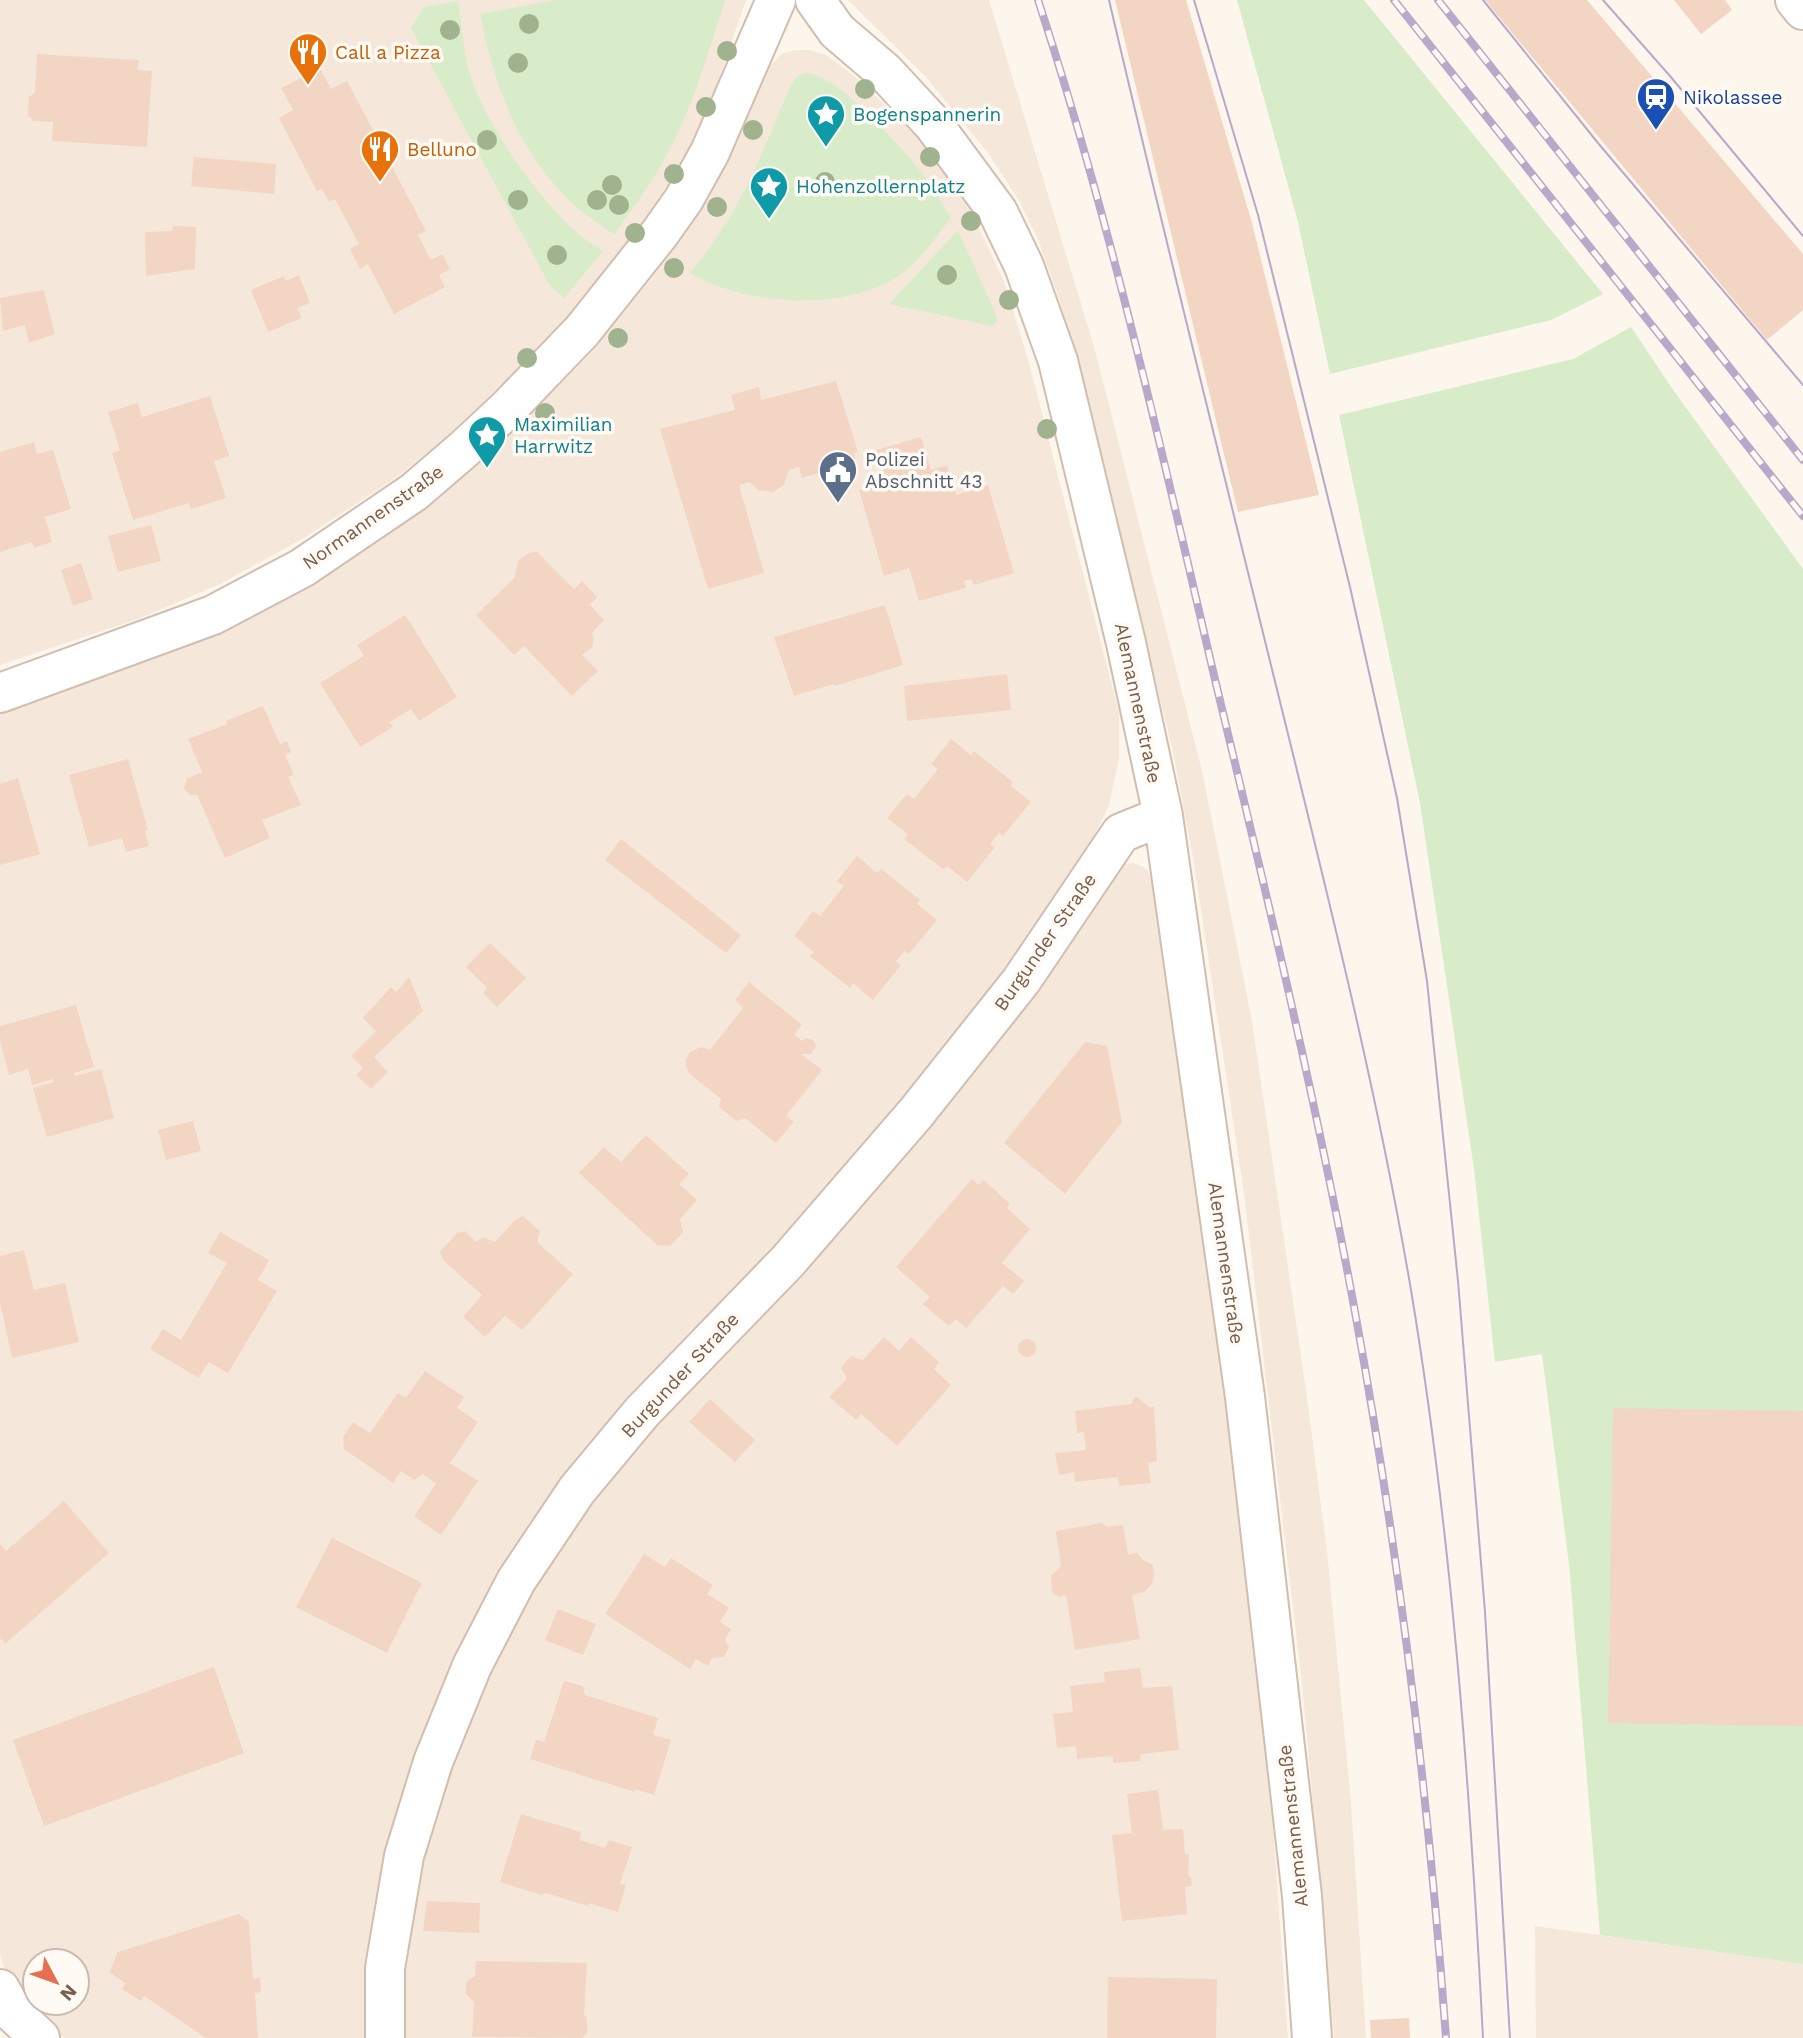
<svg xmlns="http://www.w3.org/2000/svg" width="1803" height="2038" font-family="'Work Sans',sans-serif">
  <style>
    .residential { fill: #f5e8da; fill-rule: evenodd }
    .green { fill: #d8ecc9 }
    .building { fill: #f3d5c3 }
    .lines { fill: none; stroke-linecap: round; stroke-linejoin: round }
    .minor-casing { stroke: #d1beb0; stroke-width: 42 }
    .minor { stroke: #fff; stroke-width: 38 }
    .tram { stroke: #b9a8c9; stroke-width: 2 }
    .rail-casing { stroke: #b9a8c9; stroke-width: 8 }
    .rail { stroke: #fffaf3; stroke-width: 5; stroke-dasharray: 16; stroke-linecap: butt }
    .tree { fill: #a0b28e }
    .labels { text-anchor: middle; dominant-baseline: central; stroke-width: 7; stroke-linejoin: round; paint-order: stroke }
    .food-label { font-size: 19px; fill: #c56008; stroke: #fffaf3; text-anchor: start }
    .transit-label { font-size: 19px; fill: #164399; stroke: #fffaf3; text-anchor: start }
    .culture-label { font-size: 19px; fill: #0d838f; stroke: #fffaf3; text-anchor: start }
    .service-label { font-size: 19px; fill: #4e5e75; stroke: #fffaf3; text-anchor: start }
    .street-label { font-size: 19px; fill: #7a5c4d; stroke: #fffaf3 }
  </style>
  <rect width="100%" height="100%" fill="#fdf6ec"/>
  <path class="residential" d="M0,0H746L715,90L688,152L655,206L620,255L559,330L500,389L444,439L397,477L304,538L220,584L138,619L0,665Z
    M848,0H989L1095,350L1202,771L1252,1021L1306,1390L1327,1551L1351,1802L1366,2038H1334L1302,1684L1244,1193L1193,857L1172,747L1100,456L1062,308L1038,239L1018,199L988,153L925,76Z
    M794,50H810L826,55L858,79L927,146L967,203L1004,281L1029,363L1119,713V759L1109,805L1087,851L1048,912L957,1037L806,1218L606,1430L386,1854L369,1949L367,2038H65L43,2021L8,1981L0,1954V710L310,586L381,540L443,494L506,438L589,355L652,278L693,221L725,168L770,66L781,54ZM35,1961H77V2003H35Z
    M1133,863L1142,866L1148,871L1151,879L1201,1210L1255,1640L1271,1798L1288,2038H402L403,1965L419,1862L462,1724L543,1568L574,1523L1114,870L1124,864Z
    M1535,1926L1803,1964V2038H1536Z"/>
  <path class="green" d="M556,0H725C707,58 689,120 657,172C644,194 628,214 614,235C597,222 577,209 563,194C514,142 494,83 480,14Z
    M1237,0H1364L1603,294L1551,320L1330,374L1298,222Z
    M458,1C462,24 463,49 469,71C484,122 536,196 576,232C584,239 594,245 603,251L564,298L550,286L411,28L424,7Z
    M806,73C838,73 912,158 931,185C938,195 944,207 951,218C936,236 923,257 905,271C852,313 747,307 690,273C740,214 762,154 791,84L798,76Z
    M958,230L997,317L996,323L992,326L889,304Z
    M1631,327L1676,394L1803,569V1964L1600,1935L1569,1564L1542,1354L1495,1362L1474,1169L1420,803L1339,415L1573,359Z"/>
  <path class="building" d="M1115,0H1186L1252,223L1319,495L1238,512Z
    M1485,0H1587L1803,254V310L1767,340Z
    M1674,0H1725L1732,10L1701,34Z
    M37,54L139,60L137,70L152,71L147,147L52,141L53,122L33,121L28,115L29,97L35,92Z
    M320,68L331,89L347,81L426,231L418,235L431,260L442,254L450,269L439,275L445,287L394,314L368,264L360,269L350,249L359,244L335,199L329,202L322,189L317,191L279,118L293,110L281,88Z
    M194,157L276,164L274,194L191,186Z
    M173,226L196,227L195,269L146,276L145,232L172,231Z
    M299,275L310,303L297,308L302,318L268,332L251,290L284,276L286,281Z
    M44,290L55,334L29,343L25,325L3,331L0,298Z
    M836,381L858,452L854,453L856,462L802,478L799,467L789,470L784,485L773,492L758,490L750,482L739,485L764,573L708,589L660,429L735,410L731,395L759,387L761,400Z
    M210,396L229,456L214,461L226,498L191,509L189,503L133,520L112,453L120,450L108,412L138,403L142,417Z
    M921,437L931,470L947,465L956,495L988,485L1014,573L974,585L972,579L964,581L966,588L919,601L909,568L884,576L859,490L886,483L876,450Z
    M34,442L37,454L53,450L71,509L45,517L52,542L34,548L32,542L0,552V452Z
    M151,525L161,561L118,572L108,536Z
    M537,552L574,589L582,581L597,597L590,605L604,620L592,633L594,639L592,648L582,655L598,671L572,696L524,646L514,655L476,615L514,578L518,561L529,553Z
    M81,563L93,599L73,606L61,570Z
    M885,605L903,665L835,686L834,684L794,696L774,637Z
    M405,615L457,697L419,721L411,709L390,722L393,727L360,747L320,683L364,656L357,645Z
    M1007,674L1011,710L907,721L904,686Z
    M263,706L280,744L287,741L291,752L285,755L294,775L288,777L301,805L262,820L270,838L225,858L197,795H190L184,788L187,779L202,772L188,739L227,724L226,721Z
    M951,739L971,755L974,751L1013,782L1011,786L1031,802L1003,836L999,833L990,844L995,847L967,882L947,866L944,870L904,839L908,834L887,818L907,794L914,799L938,769L931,764Z
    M128,759L148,830L145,831L149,846L126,852L122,838L89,847L69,775Z
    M18,778L40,854L0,865V784Z
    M621,839L741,935L726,953L605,860Z
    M857,856L877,873L881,869L920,900L917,904L937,920L909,954L905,951L896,961L901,965L873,1000L853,983L850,988L810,956L814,952L794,936L813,911L820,916L844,886L837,881Z
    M490,943L526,978L497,1007L483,993L487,988L466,967Z
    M409,977L423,1011L374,1057L388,1072L371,1089L356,1075L363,1068L351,1056L376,1031L363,1018L391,987L396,992Z
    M749,982L802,1025L794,1034L802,1041L806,1038L813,1040L816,1046L811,1054H801L822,1070L786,1116L794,1122L776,1143L745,1118L736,1121L719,1107L721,1099L690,1074L686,1066V1060L690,1052L701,1047L710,1050L743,1008L735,1000Z
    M76,1005L94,1067L74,1073L75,1076L101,1069L114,1118L47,1137L33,1088L54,1082L53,1079L32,1085L28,1069L9,1075L0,1041V1026Z
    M1085,1042L1107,1046L1122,1122L1065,1194L1004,1143Z
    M193,1121L201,1151L166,1160L158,1130Z
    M646,1135L689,1174L679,1184L697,1200L680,1219L683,1232L670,1246L657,1245L579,1173L604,1147L621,1162Z
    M972,1179L979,1185L984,1180L1010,1204L1007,1208L1030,1229L1002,1263L1024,1281L1013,1294L1003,1286L966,1328L956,1319L949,1326L923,1304L930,1297L896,1267Z
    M523,1216L540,1231L537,1242L573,1274L522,1330L505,1316L485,1337L463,1317L482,1295L443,1260L440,1252L457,1233L465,1231L476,1242L483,1237L495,1242L515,1220Z
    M220,1232L269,1260L258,1280L277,1291L228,1373L209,1362L199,1378L150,1349L163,1329L181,1340L227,1263L208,1253Z
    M24,1250L34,1290L65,1283L79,1342L12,1358L0,1302V1256Z
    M884,1337L899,1351L911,1337L939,1362L934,1369L951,1385L897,1446L861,1414L856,1420L829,1397L847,1379L841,1368L851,1356L863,1360Z
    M1018 1348a9 9 0 1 1 18 0a9 9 0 1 1-18 0Z
    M425,1371L464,1397L457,1408L478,1422L450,1463L478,1481L441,1535L414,1516L436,1484L423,1474L414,1480L401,1471L393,1483L344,1449L343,1437L353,1422L370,1433L398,1393L406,1398Z
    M1136,1396L1149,1407H1154L1157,1461L1148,1463L1151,1483L1119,1486L1118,1477L1075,1482L1074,1472L1059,1475L1055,1453L1086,1450L1084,1432L1077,1433L1075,1411L1131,1404Z
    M710,1399L755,1440L735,1462L689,1422Z
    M1613,1408L1803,1411V1726L1608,1723Z
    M64,1501L109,1553L5,1644L0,1638V1544L6,1551Z
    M1102,1523L1107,1527L1123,1525L1128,1555L1137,1553L1143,1560L1153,1565L1154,1576L1152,1584L1144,1592L1132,1595L1140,1639L1075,1650L1066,1595L1058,1597L1052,1592L1051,1576L1061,1566L1056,1531Z
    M332,1538L422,1583L387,1653L296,1607Z
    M644,1554L665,1567L671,1558L713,1585L707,1594L729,1608L720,1622L731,1629L725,1639L729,1647L724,1657L712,1658L708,1666L696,1659L690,1669L605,1614Z
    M558,1609L596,1624L583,1655L545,1640Z
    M214,1667L244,1753L44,1826L13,1740Z
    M1140,1668L1143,1688L1172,1686L1179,1750L1140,1754L1141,1761L1113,1763V1756L1077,1759L1076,1746L1057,1748L1053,1714L1073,1712L1070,1686L1105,1682L1104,1672Z
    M564,1681L583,1686L585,1695L658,1718L653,1735L671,1740L654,1795L635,1789V1792L530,1759L536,1740L544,1742Z
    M1158,1790L1163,1830L1183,1829L1185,1854H1189L1188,1875L1191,1878L1192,1886L1185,1887L1187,1914L1122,1921L1112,1835L1132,1833L1127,1794Z
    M521,1814L581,1832L580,1840L605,1848L609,1840L632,1847L620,1884L626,1885L618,1912L589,1903L588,1906L546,1893L541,1895L500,1882Z
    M427,1901L480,1903L479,1933L423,1931Z
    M239,1914L249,1922L253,1979L260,1977L261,1992L255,1993L258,2038H206L144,1996L141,2001L122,1989L125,1983L109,1972L118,1952Z
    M476,1961L587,1963L584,2015L587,2018V2032L582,2038L472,2037L474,2002L466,1994V1982L475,1976Z
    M1108,1977L1217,1979L1216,2038H1107Z
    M1409,2018L1410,2038H1371L1370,2020Z"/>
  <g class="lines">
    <g class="minor-casing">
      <path id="minor" d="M815,0L837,31L885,72L933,124L998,212L1024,266L1058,361L1126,643L1163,816L1245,1397L1302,1896L1312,2038
        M1795,0L1803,10
        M0,693L213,615L302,568L414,492L464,449L508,408L582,331L660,233L684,199L710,152L776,0
        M0,1989L14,2014L40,2038
        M385,2038V1968L404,1856L433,1762L472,1666L516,1581L577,1490L642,1412L788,1261L916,1113L1021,981L1121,833L1163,816"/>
    </g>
    <use href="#minor" class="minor"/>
    <path class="tram" d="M1109,0C1166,244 1227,487 1287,730C1333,916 1379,1102 1411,1290C1452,1537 1470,1788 1483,2038
      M1194,0L1258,215L1350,587L1397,798L1427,981L1458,1281L1485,1612L1510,2038
      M1483,0L1598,143L1803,385
      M1603,0L1670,76L1803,236"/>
    <g class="rail-casing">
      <path id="rail" d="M1038,0C1112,225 1163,458 1217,688C1266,892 1315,1096 1353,1301C1398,1545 1428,1791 1446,2038
        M1394,0L1803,516
        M1438,0L1803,460"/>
    </g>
    <use href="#rail" class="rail"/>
  </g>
  <g class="tree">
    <circle cx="529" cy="24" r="10"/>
    <circle cx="450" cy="30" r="10"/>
    <circle cx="727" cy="51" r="10"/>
    <circle cx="518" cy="63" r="10"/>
    <circle cx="865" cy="89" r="10"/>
    <circle cx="706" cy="107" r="10"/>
    <circle cx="753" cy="130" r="10"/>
    <circle cx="487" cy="140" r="10"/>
    <circle cx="930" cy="157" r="10"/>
    <circle cx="674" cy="174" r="10"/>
    <circle cx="825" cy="182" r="10"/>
    <circle cx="612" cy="185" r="10"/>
    <circle cx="518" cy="200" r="10"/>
    <circle cx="597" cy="200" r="10"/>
    <circle cx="619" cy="205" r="10"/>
    <circle cx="717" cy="207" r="10"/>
    <circle cx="971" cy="221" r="10"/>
    <circle cx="635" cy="233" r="10"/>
    <circle cx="557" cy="255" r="10"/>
    <circle cx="674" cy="268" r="10"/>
    <circle cx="947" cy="275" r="10"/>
    <circle cx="1009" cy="300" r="10"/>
    <circle cx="618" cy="338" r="10"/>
    <circle cx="527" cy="358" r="10"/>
    <circle cx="545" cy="413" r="10"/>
    <circle cx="1047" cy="429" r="10"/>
  </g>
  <defs>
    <g id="restaurant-pin" transform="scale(2.0125)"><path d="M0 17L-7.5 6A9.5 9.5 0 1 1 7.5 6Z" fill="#e8710a" stroke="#fffaf3"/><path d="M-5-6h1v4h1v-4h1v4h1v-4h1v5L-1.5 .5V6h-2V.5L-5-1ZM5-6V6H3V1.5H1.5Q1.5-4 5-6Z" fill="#fff"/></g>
    <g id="station-pin" transform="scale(2.0125)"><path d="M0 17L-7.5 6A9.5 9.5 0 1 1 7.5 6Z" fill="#1a4fb4" stroke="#fffaf3"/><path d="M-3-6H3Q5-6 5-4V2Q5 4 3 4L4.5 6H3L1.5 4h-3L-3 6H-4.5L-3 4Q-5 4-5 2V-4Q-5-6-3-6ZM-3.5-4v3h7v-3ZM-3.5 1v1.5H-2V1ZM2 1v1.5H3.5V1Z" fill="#fff"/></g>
    <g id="sight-pin" transform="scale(2.0125)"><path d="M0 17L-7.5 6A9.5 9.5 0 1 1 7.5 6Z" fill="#0f9aa8" stroke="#fffaf3"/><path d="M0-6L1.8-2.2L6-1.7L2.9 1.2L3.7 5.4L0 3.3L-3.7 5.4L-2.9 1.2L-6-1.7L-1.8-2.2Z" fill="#fff"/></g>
    <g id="civic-pin" transform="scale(2.0125)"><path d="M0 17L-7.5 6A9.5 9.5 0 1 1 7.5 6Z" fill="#5c6f8a" stroke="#fffaf3"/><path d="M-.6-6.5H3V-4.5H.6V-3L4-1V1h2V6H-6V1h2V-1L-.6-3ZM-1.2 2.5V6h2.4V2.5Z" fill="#fff"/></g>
  </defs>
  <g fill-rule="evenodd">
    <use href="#restaurant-pin" x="308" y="52"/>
    <use href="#station-pin" x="1656" y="97"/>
    <use href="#sight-pin" x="826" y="114"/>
    <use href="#restaurant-pin" x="380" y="149"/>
    <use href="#sight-pin" x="769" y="186"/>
    <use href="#sight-pin" x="487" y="435"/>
    <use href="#civic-pin" x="838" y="470"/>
  </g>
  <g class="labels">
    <g class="food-label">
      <text x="335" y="52">Call a Pizza</text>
      <text x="407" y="149">Belluno</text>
    </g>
    <g class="transit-label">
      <text x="1683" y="97">Nikolassee</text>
    </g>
    <g class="culture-label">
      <text x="853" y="114">Bogenspannerin</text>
      <text x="796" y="186">Hohenzollernplatz</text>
      <text x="514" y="424">Maximilian<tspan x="514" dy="22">Harrwitz</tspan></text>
    </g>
    <g class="service-label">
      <text x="865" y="459">Polizei<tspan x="865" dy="22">Abschnitt 43</tspan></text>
    </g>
    <g class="street-label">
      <text transform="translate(373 517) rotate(-35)">Normannenstraße</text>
      <text transform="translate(1138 703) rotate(78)">Alemannenstraße</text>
      <text transform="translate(1045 942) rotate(-55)">Burgunder Straße</text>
      <text transform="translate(1226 1263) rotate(82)">Alemannenstraße</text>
      <text transform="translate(680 1375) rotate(-47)">Burgunder Straße</text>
      <text transform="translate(1293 1826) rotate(-96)">Alemannenstraße</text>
    </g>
  </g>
  <g transform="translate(56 1982) rotate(131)"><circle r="33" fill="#fffaf3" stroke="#cabbb1" stroke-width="2"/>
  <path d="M0-5L12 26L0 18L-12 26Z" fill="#e76f51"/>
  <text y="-10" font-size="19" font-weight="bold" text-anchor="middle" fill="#7a5c4d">N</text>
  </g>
</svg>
